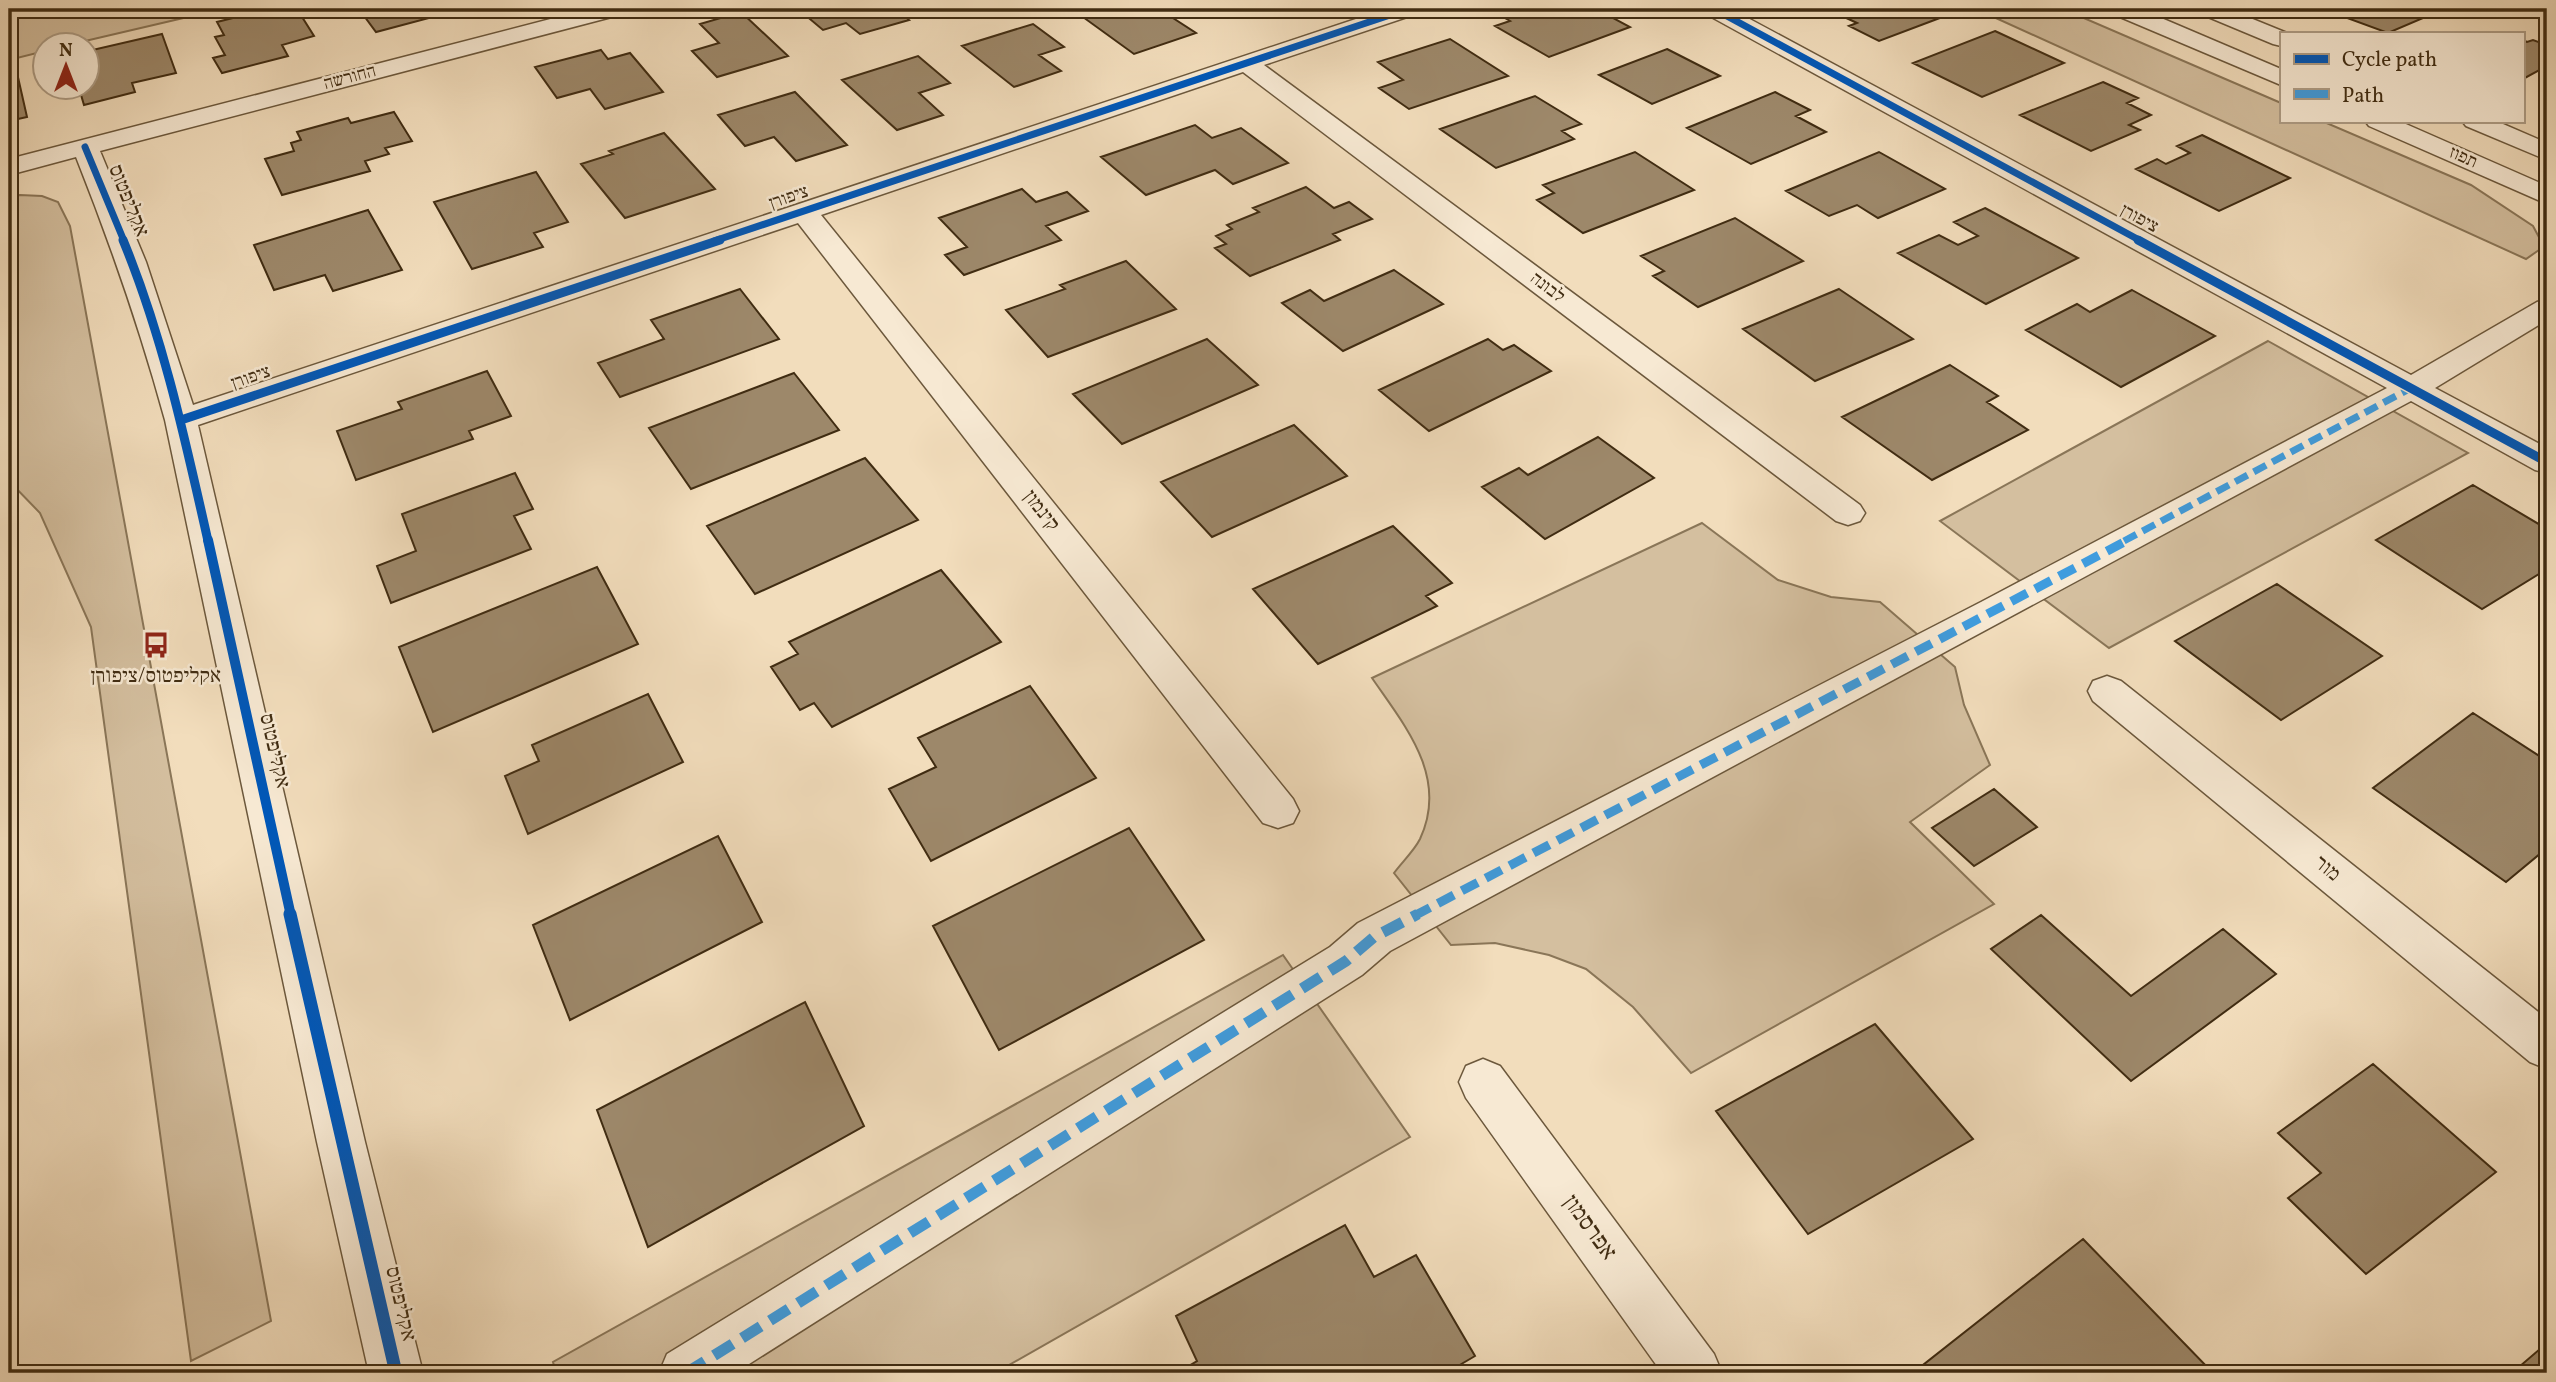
<svg xmlns="http://www.w3.org/2000/svg" width="2556" height="1382" font-family="Vollkorn,'Frank Ruhl Libre',serif">
  <style>
    .green { fill: #d4bf9f; stroke: #8a7658; stroke-width: 2 }
    .building { fill: #9d886a; stroke: #402c12; stroke-width: 2 }
    .lines { fill: none; stroke-linecap: round; stroke-linejoin: round }
    .minor-casing { stroke: #6c583c; stroke-width: 3 }
    .minor { fill: #f7e9d3; fill-rule: evenodd }
    .quiet-far2 { stroke: #3f9cde; stroke-width: 7; stroke-dasharray: 14 7; stroke-linecap: butt }
    .quiet-far1 { stroke: #3f9cde; stroke-width: 9; stroke-dasharray: 18 9; stroke-linecap: butt }
    .quiet { stroke: #3f9cde; stroke-width: 11; stroke-dasharray: 22 11; stroke-linecap: butt }
    .cycleway-far3-casing { stroke: #f7e9d3; stroke-width: 10 }
    .cycleway-far2-casing { stroke: #f7e9d3; stroke-width: 12 }
    .cycleway-far1-casing { stroke: #f7e9d3; stroke-width: 15 }
    .cycleway-casing { stroke: #f7e9d3; stroke-width: 18 }
    .cycleway-far3 { stroke: #0057b8; stroke-width: 7 }
    .cycleway-far2 { stroke: #0057b8; stroke-width: 9 }
    .cycleway-far1 { stroke: #0057b8; stroke-width: 10 }
    .cycleway { stroke: #0057b8; stroke-width: 13 }
    .labels { text-anchor: middle; dominant-baseline: central; stroke-width: 5; stroke-linejoin: round; paint-order: stroke }
    .far-street-label { font-size: 18px; fill: #402c12; stroke: #f7e9d3 }
    .street-label { font-size: 21px; fill: #402c12; stroke: #f7e9d3 }
    .poi-label { font-size: 21px; fill: #402c12; stroke: #f7e9d3 }
    .near-street-label { font-size: 24px; fill: #402c12; stroke: #f7e9d3 }
  </style>
  <rect width="100%" height="100%" fill="#f2ddbc"/>
  <filter id="stains"><feTurbulence type="fractalNoise" baseFrequency=".00286" numOctaves="4"/><feColorMatrix values="0 0 0 0 .2 0 0 0 0 .09 0 0 0 0 .02 0 0 0 .5 -.17"/></filter>
  <radialGradient id="worn" r=".72"><stop offset=".6" stop-color="#630" stop-opacity="0"/><stop offset="1" stop-color="#630" stop-opacity=".3"/></radialGradient>
  <path class="green" d="M9,9H222L68,45L46,46L45,51L9,60Z
    M1976,9H2063L2281,103V121H2322L2471,185L2533,226L2541,241L2539,250L2526,259Z
    M20,195L42,196L58,202L70,226L271,1321L191,1361L91,627L40,513L9,481V196Z
    M2268,341L2468,453L2109,648L1940,521Z
    M1702,523L1778,580L1831,597L1880,602L1955,667L1964,705L1990,765L1910,822L1994,904L1691,1073L1633,1007L1586,969L1549,955L1495,943L1451,945L1394,873C1402,862 1414,851 1420,839C1449,777 1405,726 1372,678Z
    M1283,955L1410,1137L995,1373H556L553,1362Z"/>
  <path class="building" d="M269,9H297L314,36L282,45L288,56L222,73L213,58L225,55L215,37L224,35L217,22Z
    M359,9H421L429,18L376,32Z
    M798,9H895L909,20L860,34L846,23L823,30Z
    M1087,9H1159L1196,33L1134,54L1076,12Z
    M1245,9H1281L1257,17Z
    M1531,9H1573L1591,18L1604,13L1630,27L1549,57L1495,26L1510,21L1505,18Z
    M1827,9H1931L1945,16L1879,41L1849,26L1857,23Z
    M2333,9H2444L2388,33L2328,11Z
    M741,12L788,56L717,77L692,51L719,43L700,24Z
    M1033,24L1064,47L1039,55L1061,71L1014,87L962,46Z
    M1995,31L2064,63L1982,97L1913,63Z
    M162,34L176,73L132,83L135,92L84,105L79,88H88V51Z
    M1450,39L1508,76L1409,109L1379,88L1403,80L1378,62Z
    M2523,40L2527,42L2533,40L2547,45V66L2523,79Z
    M1667,49L1720,76L1652,104L1599,75Z
    M601,50L608,59L630,53L663,92L605,109L590,89L557,98L535,67Z
    M918,56L950,83L919,93L943,115L897,130L842,80Z
    M15,64L27,117L9,121V66Z
    M2103,82L2138,98L2127,103L2151,115L2129,125L2140,130L2091,151L2020,115Z
    M795,92L847,145L796,161L774,137L745,146L718,115Z
    M1775,92L1810,110L1796,116L1826,132L1751,164L1687,128Z
    M1535,96L1581,124L1562,131L1574,139L1496,168L1440,129Z
    M394,112L412,141L385,148L389,154L365,161L370,171L282,195L265,159L294,151L291,143L301,140L297,132L348,118L351,123Z
    M1195,125L1212,138L1241,128L1288,163L1233,184L1215,170L1146,195L1101,157Z
    M664,133L715,189L625,218L581,164L613,154L609,151Z
    M2202,135L2290,178L2219,211L2136,169L2157,159L2166,164L2190,153L2177,146Z
    M1635,152L1694,190L1583,233L1537,200L1554,193L1543,185Z
    M1879,152L1945,189L1878,218L1857,205L1829,216L1786,191Z
    M536,172L568,222L534,233L543,247L472,269L434,202Z
    M1306,187L1334,208L1349,202L1372,219L1333,234L1340,240L1250,276L1215,248L1226,244L1216,236L1232,229L1227,225L1259,212L1253,208Z
    M1022,189L1036,202L1067,192L1088,211L1046,226L1061,240L964,275L945,255L967,247L939,218Z
    M1985,208L2078,258L1986,304L1898,253L1939,235L1958,245L1978,236L1954,222Z
    M368,210L402,270L333,291L325,275L274,290L254,245Z
    M1735,218L1803,261L1698,307L1653,276L1664,271L1641,256Z
    M1126,261L1176,309L1048,357L1006,310L1065,289L1060,285Z
    M1394,270L1443,304L1343,351L1282,303L1310,290L1324,301Z
    M740,289L779,339L620,397L598,363L664,339L651,320Z
    M1839,289L1913,339L1815,381L1743,329Z
    M2132,290L2215,336L2121,387L2026,330L2077,304L2090,312Z
    M1207,339L1258,385L1122,444L1073,394Z
    M1488,339L1503,350L1514,345L1551,371L1429,431L1379,390Z
    M1950,365L1998,396L1987,402L2028,430L1932,480L1842,417Z
    M487,371L511,416L469,431L473,439L356,480L337,431L402,409L398,402Z
    M794,373L839,430L691,489L649,428Z
    M1294,425L1347,476L1212,537L1161,482Z
    M1598,437L1654,478L1545,539L1482,487L1519,468L1528,475Z
    M865,458L918,520L755,594L707,526Z
    M515,473L533,509L514,516L531,549L391,603L377,566L416,551L402,514Z
    M2473,485L2547,529V569L2482,609L2376,540Z
    M1393,526L1452,583L1426,596L1437,606L1318,664L1253,589Z
    M597,567L638,644L433,732L399,647Z
    M941,570L1001,642L832,727L814,703L800,710L771,667L798,654L789,642Z
    M2277,584L2382,656L2281,720L2175,641Z
    M1030,686L1096,778L931,861L889,789L936,767L918,738Z
    M648,694L683,762L528,834L505,776L539,761L532,745Z
    M2473,713L2547,761V848L2506,882L2373,788Z
    M1994,789L2037,827L1974,866L1932,828Z
    M1129,828L1204,940L999,1050L933,926Z
    M718,836L762,922L570,1020L533,925Z
    M2041,915L2131,996L2223,929L2276,974L2131,1081L1991,949Z
    M805,1002L864,1126L648,1247L597,1110Z
    M1875,1024L1973,1139L1808,1234L1716,1111Z
    M2373,1064L2496,1172L2366,1274L2288,1198L2321,1173L2278,1133Z
    M1345,1225L1374,1277L1416,1255L1475,1356L1446,1373H1177L1197,1361L1176,1316Z
    M2083,1239L2213,1373H1930L1923,1365Z
    M2547,1343V1373H2512Z"/>
  <g class="lines">
    <g class="minor-casing">
      <path id="minor" d="M589,9H626L623,14L100,151L146,262L193,405L1386,9H1419L1416,14L1264,65L1860,505L1865,513L1860,521L1848,525L1836,521L1243,72L821,215L1293,799L1299,811L1293,823L1278,828L1263,823L798,223L198,425L365,1142L423,1373H369L317,1142L165,420C140,329 111,245 76,157L9,175V159Z
        M1703,9H1731L2411,375L2537,302L2547,299V320L2435,388L2547,448V473L2535,470L2411,401L1390,951L1362,975L735,1373H659L667,1354L1330,947L1358,923L1981,602L2387,388L1706,14Z
        M2110,9H2140L2281,69V85L2113,14Z
        M2198,9H2228L2287,33H2281V46L2273,44L2201,14Z
        M2365,121H2399L2547,186V204L2369,126Z
        M2462,121H2496L2547,143V160L2466,126Z
        M2107,676L2121,681L2547,1019V1069L2530,1062L2093,701L2088,691L2093,681Z
        M1483,1059L1500,1066L1714,1354L1722,1373H1662L1466,1098L1459,1082L1466,1066Z"/>
    </g>
    <use href="#minor" class="minor"/>
    <path class="quiet-far2" d="M2124,541L2411,388"/>
    <path class="quiet-far1" d="M1414,916L2128,540"/>
    <path class="quiet" d="M686,1373L1346,961L1374,937L1418,914"/>
    <g class="cycleway-far3-casing">
      <path id="cycleway-far3" d="M1714,9L2141,241
        M85,147L124,241
        M714,241L1408,9"/>
    </g>
    <g class="cycleway-far2-casing">
      <path id="cycleway-far2" d="M123,240C163,337 185,439 208,541
        M2138,240L2547,462
        M181,420L720,240"/>
    </g>
    <g class="cycleway-far1-casing">
      <path id="cycleway-far1" d="M208,540L291,916"/>
    </g>
    <g class="cycleway-casing">
      <path id="cycleway" d="M290,914L396,1373"/>
    </g>
    <use href="#cycleway-far3" class="cycleway-far3"/>
    <use href="#cycleway-far2" class="cycleway-far2"/>
    <use href="#cycleway-far1" class="cycleway-far1"/>
    <use href="#cycleway" class="cycleway"/>
  </g>
  <defs>
    <g id="bus-bare" transform="scale(2.1)"><path d="M-5-6H5V4H4V6H2V4H-2V6H-4V4H-5ZM-3.5-4V0h7V-4ZM-3.5 1.2v1.5H-2V1.2ZM2 1.2v1.5H3.5V1.2Z" fill="#8f2418" stroke="#f7e9d3" stroke-width="2.5" paint-order="stroke"/></g>
  </defs>
  <g fill-rule="evenodd">
    <use href="#bus-bare" x="156" y="645"/>
  </g>
  <g class="labels">
    <g class="far-street-label">
      <text transform="translate(350 78) rotate(-15)">החורשה</text>
      <text transform="translate(2463 158) rotate(24)">תפוז</text>
      <text transform="translate(789 198) rotate(-19)">ציפורן</text>
      <text transform="translate(2139 219) rotate(29)">ציפורן</text>
      <text transform="translate(1547 288) rotate(37)">לבונה</text>
      <text transform="translate(251 378) rotate(-19)">ציפורן</text>
    </g>
    <g class="street-label">
      <text transform="translate(128 201) rotate(68)">אקליפטוס</text>
      <text transform="translate(1041 511) rotate(52)">קינמון</text>
      <text transform="translate(274 751) rotate(77)">אקליפטוס</text>
      <text transform="translate(2327 869) rotate(39)">מור</text>
      <text transform="translate(400 1304) rotate(77)">אקליפטוס</text>
    </g>
    <g class="poi-label">
      <text x="156" y="676">אקליפטוס/ציפורן</text>
    </g>
    <g class="near-street-label">
      <text transform="translate(1589 1228) rotate(54)">אפרסמון</text>
    </g>
  </g>
  <rect width="2556" height="1382" fill="none" stroke="#f2ddbc" stroke-width="35"/>
  <rect x="10" y="10" width="2535" height="1361" fill="none" stroke="#402c12" stroke-width="3.5"/>
  <rect x="18" y="18" width="2521" height="1347" fill="none" stroke="#402c12" stroke-width="2"/>
  <rect x="2280" y="32" width="245" height="91" fill="#f7e9d3" stroke="#ae9d86" stroke-width="2"/>
  <rect x="2294" y="54" width="35" height="10" fill="#0057b8" stroke="#ae9d86" stroke-width="2"/>
  <text x="2342" y="66" font-size="21" fill="#402c12">Cycle path</text>
  <rect x="2294" y="89" width="35" height="10" fill="#3f9cde" stroke="#ae9d86" stroke-width="2"/>
  <text x="2342" y="102" font-size="21" fill="#402c12">Path</text>
  <g transform="translate(66 66)"><circle r="33" fill="#f7e9d3" stroke="#ae9d86" stroke-width="2"/>
  <path d="M0-5L12 26L0 18L-12 26Z" fill="#8f2418"/>
  <text y="-10" font-size="19" font-weight="bold" text-anchor="middle" fill="#402c12">N</text>
  </g>
  <rect width="100%" height="100%" filter="url(#stains)"/>
  <rect width="100%" height="100%" fill="url(#worn)"/>
</svg>
